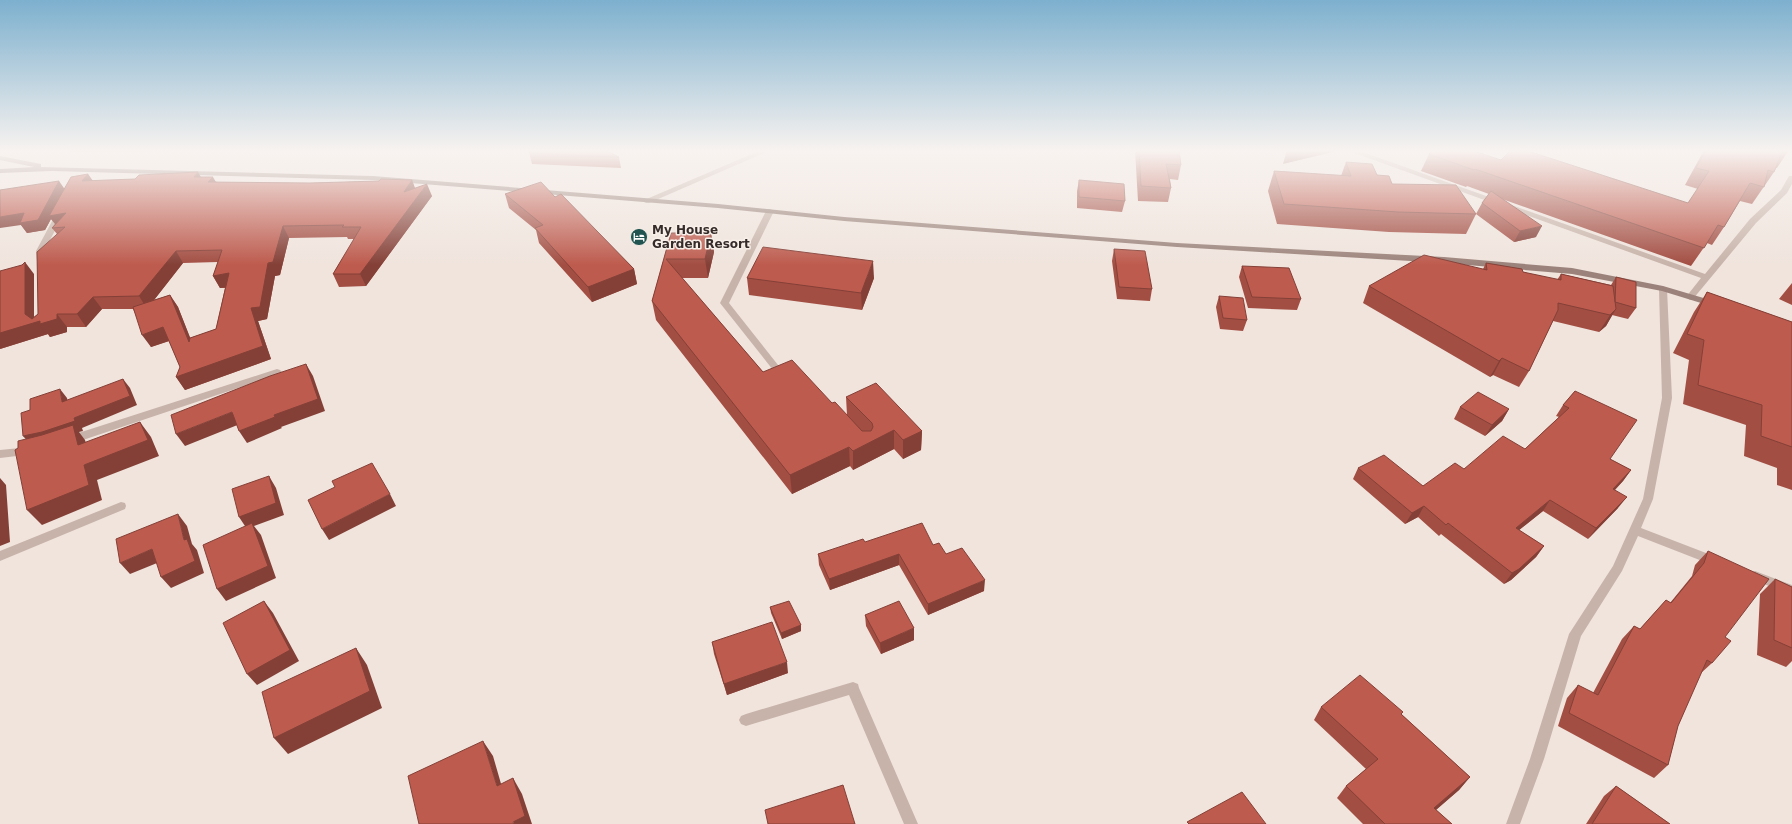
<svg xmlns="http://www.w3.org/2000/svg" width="1792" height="824" font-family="'DejaVu Sans',sans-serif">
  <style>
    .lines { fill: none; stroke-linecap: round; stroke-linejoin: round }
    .service { fill: #c7b3a9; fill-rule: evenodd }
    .minor { fill: #c7b3a9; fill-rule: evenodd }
    .secondary { fill: #9b837b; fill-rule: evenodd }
    .wall { fill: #a34e43; fill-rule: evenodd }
    .shaded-wall { fill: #844037 }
    .building { fill: #bd5b4e; stroke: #844037 }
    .labels { text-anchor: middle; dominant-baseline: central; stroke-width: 3; stroke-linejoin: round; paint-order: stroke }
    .poi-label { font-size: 12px; font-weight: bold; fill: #352b29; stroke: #f8efe9; text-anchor: start }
  </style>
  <rect width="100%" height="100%" fill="#f0e4dd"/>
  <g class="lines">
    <path class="service" d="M767,209H770L774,211L729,303L778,365H792L794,367L792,369L773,370L720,303Z
      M277,369L280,370L282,372L280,374L74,443H66L65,440L66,437Z
      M30,447L34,448L35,451L34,454L0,458V450Z"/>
    <path class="minor" d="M761,150H771L649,203H646L642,201Z
      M1346,150H1357L1705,274L1750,219L1781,190L1789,176H1792V184L1787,193L1756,223L1693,299L1690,300L1686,297L1701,278Z
      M58,210H61L65,212L44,251L43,261H37L36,251Z
      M1663,286L1667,289L1672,398L1653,499L1641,528L1719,558L1721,561L1719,564L1715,566L1638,536L1622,571L1581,636L1544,759L1520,824H1506L1530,759L1569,634L1613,566L1643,499L1662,398L1659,289Z
      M121,502L125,503L126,506L125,509L0,561V551Z
      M1755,571L1792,585V595L1751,579L1749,576L1751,573Z
      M853,682L858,684L859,688L918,824H904L849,695L746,726L741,724L739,720L741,716L746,714Z"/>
    <path class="secondary" d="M0,156L41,164V167L373,176L718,204L844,217L1177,243L1444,257L1572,268L1663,286L1717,302L1718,304L1714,307L1662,291L1572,274L1444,263L1177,247L844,221L718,208L373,180L52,171L0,173V169L34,167L0,160Z"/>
  </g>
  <path class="wall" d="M68,150H274L273,151L70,152Z
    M1135,150H1179L1181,165L1178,180L1170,179L1171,188L1168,202L1138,201Z
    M1704,150H1789L1777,168H1776L1774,172L1752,204L1740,201L1724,227L1712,245L1707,243L1691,266L1502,199L1536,237L1514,242L1476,214L1482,203L1489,194L1467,186L1466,187L1421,171L1429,154L1501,160L1688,203L1698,189L1685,185Z
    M529,152L619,157L621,168L532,164Z
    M1346,162L1377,175L1392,184L1476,214L1466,234L1389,232L1277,224L1268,191L1274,171L1341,176Z
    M88,174L93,181L201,177L217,182L310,183L412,180L415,188L432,196L366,286L339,287L333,274L354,239H348L347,237L289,238L280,275L275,276L267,319L258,321L271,359L185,390L176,377L180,367L169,341L151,347L133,309H102L86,327H67V332L50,337L48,334L0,349L34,274V317L38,314L57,234L52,228L55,224L51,219L45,230L27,233L21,225ZM218,262L213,276L220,288H225L216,329L190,338L178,307L170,295L154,300L183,263Z
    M1079,180L1125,201L1122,212L1077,208V191Z
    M505,194L555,197L634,269L637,284L592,302L539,243L536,230L509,208Z
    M671,233H711L714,252L708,278H682L763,372L832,403L847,415L846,397L922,431L921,450L903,459L894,449L853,470L850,466L792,494L656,320L652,301Z
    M1114,249L1152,289L1150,301L1117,299L1112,261Z
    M1486,263L1523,272L1557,280L1561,274L1611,285L1616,277L1636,308L1628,319L1612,315L1606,326L1599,332L1553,321L1529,371L1519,387L1493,375L1490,377L1363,303L1369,286L1483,269Z
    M1242,266L1301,299L1297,310L1248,308L1239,277Z
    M747,278H874L862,310L749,295Z
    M1792,283V305L1779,299Z
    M1707,292L1792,322V490L1777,485V468L1744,456L1746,425L1683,404L1689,360L1673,353L1694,312Z
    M1219,296L1247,320L1243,331L1220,329L1216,307Z
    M1575,391L1610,459L1631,470L1623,481L1615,490L1618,508L1588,539L1543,511L1519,530L1544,546L1536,557L1511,580L1504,584L1441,534L1439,536L1418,517L1405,524L1353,479L1358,468L1423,486L1464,469L1525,449L1559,417L1556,416L1563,405Z
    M1460,407L1509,409L1502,421L1485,436L1454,419Z
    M865,542L933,545L946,554L984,591L928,615L899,565L830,590L819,565L818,554Z
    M1708,551L1725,637L1712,663L1700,674L1678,726L1668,765L1654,778L1558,726L1567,698L1578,685L1593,693L1622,639L1634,626L1640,629L1666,600L1670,603L1692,576L1695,565Z
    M1775,579L1792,587V661L1786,667L1757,655L1760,594Z
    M770,607L801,625V631L782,639L771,613Z
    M865,615L914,640L881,654L866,626Z
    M712,642L788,673L727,695L714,654Z
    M1321,707L1403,712L1401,714L1470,777L1459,790L1436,810L1452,824H1363L1337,798L1346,786L1366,769L1314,720Z
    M1616,786L1670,824H1586L1604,796Z"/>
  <path class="shaded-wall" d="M1287,150H1341L1283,164Z
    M198,172L205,184L194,177Z
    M88,174L96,186L82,181Z
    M213,177L220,189L208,182Z
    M412,180L416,192H404Z
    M59,181L66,191V213L58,227L51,219L45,230L27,233L21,225L0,228V217Z
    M427,184L432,196L366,286L360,274Z
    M283,226L289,238L280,275L275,276L267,319L258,321L271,359L185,390L176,377L251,308Z
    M1542,226L1536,237L1514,242L1520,231Z
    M711,233L714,252L708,278L705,259Z
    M176,251L183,263L147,309L139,296Z
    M873,261L874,278L862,310L861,293Z
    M25,262L34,274V322L57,314L67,327V332L50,337L48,334L0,349V333L25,314Z
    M634,269L637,284L592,302L588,287Z
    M229,273L236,286L220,288L213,276Z
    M170,295L178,307L197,355L189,342Z
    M93,297L102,309L86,327L77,314Z
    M1616,309L1606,326L1599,332L1610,315Z
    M163,327L172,340L151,347L142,335Z
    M1502,358L1493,375L1490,377L1499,361Z
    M306,364L313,376L325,411L281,427L282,428L247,443L239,431L274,415Z
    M123,379L130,388L137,405L82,428L83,431L79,432L85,440L91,461L31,445L23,436L74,418Z
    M60,389L67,398L70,412L62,402Z
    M1509,409L1502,421L1485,436L1492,425Z
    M232,412L240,424L185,446L176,434Z
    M140,422L151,437L159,456L97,480L102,500L42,525L27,510L84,465Z
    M894,430V449L853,470V451Z
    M922,431L921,450L903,459V440Z
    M849,447L850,466L792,494L790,475Z
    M1631,470L1623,481L1605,500L1613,489Z
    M269,476L276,488L284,515L254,526L261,535L276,578L226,601L217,589L247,529L239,517Z
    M0,478L6,485L10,542L0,546Z
    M390,494L396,506L329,540L322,529Z
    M1627,497L1618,508L1588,539L1596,528Z
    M1550,500L1543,511L1508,539L1516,528Z
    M1424,506L1418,517L1405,524L1412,513Z
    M178,514L187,526L192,544L197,550L204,573L171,588L161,577L184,540Z
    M1544,546L1536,557L1511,580L1504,584L1512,573Z
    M152,549L162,561L130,574L120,563Z
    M899,554V565L830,590L829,579Z
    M985,580L984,591L928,615V604Z
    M264,601L273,613L299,661L257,685L247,674Z
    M801,625V631L782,639L781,633Z
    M914,628V640L881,654L880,643Z
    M356,648L367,665L382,708L288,754L274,738Z
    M787,662L788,673L727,695L724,684Z
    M483,741L493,756L506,801L497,786Z
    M1470,777L1459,790L1424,820L1434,808Z
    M513,778L522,794L532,824H514Z"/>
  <path class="building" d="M535,150H605L619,157L529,153V152Z
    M1139,150H1179L1181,165L1166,164L1171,188L1141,186Z
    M1433,150H1471L1501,160L1511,150H1525L1688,203L1709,171L1696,168L1706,150H1783L1774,172L1768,170L1764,187L1750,183L1724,227L1718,225L1704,248L1475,169L1474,170L1429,154Z
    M1346,162L1372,164L1377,175L1389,176L1392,184L1456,185L1476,214L1398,212L1284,204L1274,171L1351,176Z
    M198,172L194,177H213L208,182L310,183L379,181L381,179L412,180L404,192L427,184L360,274H333L361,227H342L344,225L283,226L273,262L268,263L260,307L251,308L263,346L176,377L180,367L163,327L142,335L133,307L170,295L189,342L190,338L216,329L229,273L213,276L222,250L176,251L139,296L93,297L77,314H57V319L40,324V321L0,333V271L22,265L25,262V314L32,319L38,314L37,252L65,227L52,228L66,213L49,216L71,177L88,174L82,181L135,179L139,175Z
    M1079,180L1124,184L1125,201L1079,197Z
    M59,181L38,220L20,223L24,213L0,217V190Z
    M541,182L555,197L561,194L634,269L588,287L535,228L543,225L505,194Z
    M1491,191L1542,226L1520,231L1482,203Z
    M671,233H711L705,259H666L763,372L792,360L832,403L835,402L862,431H871L873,427L872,423L846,397L876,383L922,431L903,440L894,430L853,451L849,447L790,475L652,301Z
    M763,247L873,261L861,293L747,278Z
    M1114,249L1145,251L1152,289L1119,287Z
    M1424,255L1487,270L1486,263L1522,269L1523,272L1561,280V274L1613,286L1616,309L1610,315L1558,303V310L1529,371L1502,358L1499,361L1369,286Z
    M1242,266L1289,268L1301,299L1252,297Z
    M1616,277L1636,282V308L1615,302Z
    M1707,292L1792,322V447L1761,436L1762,405L1698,385L1704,340L1687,334Z
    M1219,296L1243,298L1247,320L1223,318Z
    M306,364L318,399L274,415L275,417L239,431L232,412L176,434L171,415L270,376Z
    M123,379L130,396L74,418L75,421L42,432L23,436L21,413L30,410V399L60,389L62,402Z
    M1575,391L1637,420L1610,459L1631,470L1613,489L1627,497L1596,528L1550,500L1516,528L1544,546L1519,569L1512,573L1448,523L1446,525L1424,506L1412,513L1358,468L1384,455L1423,486L1455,463L1464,469L1503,436L1525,449L1569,408L1563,405Z
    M1478,392L1509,409L1492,425L1460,407Z
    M140,422L148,440L84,465L89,485L27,510L15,450L18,448V441L42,435L73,425L78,445Z
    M372,463L390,494L322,529L308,500L335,487L332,481Z
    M269,476L276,503L239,517L232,489Z
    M178,514L184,540L187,539L195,561L161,577L152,549L120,563L116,539Z
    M252,523L268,566L217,589L203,545Z
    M922,523L933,545L939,543L946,554L962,548L985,580L928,604L899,554L829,579L818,554L863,539L865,542Z
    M1708,551L1769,579L1725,637L1731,641L1712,663L1707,660L1678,726L1668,765L1569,713L1578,685L1598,695L1634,626L1640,629L1666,600L1671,603L1704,563Z
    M1775,579L1792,587V648L1774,640Z
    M264,601L290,650L247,674L223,623Z
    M789,601L801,625L781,633L770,607Z
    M899,601L914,628L880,643L865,615Z
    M772,622L787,662L724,684L712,642Z
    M356,648L370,691L274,738L262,692Z
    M1360,675L1403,712L1401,714L1470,777L1434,808L1452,824H1385L1346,786L1378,759L1321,707Z
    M483,741L497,786L513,778L525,816L513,822L514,824H419L408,776Z
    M843,785L855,824H768L765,810Z
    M1616,786L1670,824H1592Z
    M1242,792L1266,824H1189L1187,822Z"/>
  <linearGradient id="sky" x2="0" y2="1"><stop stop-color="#7db0ce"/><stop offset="0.57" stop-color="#f8f3f0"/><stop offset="1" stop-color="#f8f3f0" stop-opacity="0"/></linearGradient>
  <rect width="1792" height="265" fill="url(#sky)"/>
  <defs>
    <g id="hotel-disc" transform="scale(0.9)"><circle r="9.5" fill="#215350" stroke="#f8efe9"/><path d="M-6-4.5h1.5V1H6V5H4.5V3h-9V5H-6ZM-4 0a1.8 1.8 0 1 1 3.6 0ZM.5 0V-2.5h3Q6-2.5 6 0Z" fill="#fff"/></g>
  </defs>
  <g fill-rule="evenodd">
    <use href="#hotel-disc" x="639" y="237"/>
  </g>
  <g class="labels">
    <g class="poi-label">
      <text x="652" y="230">My House<tspan x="652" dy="14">Garden Resort</tspan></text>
    </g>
  </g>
</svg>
